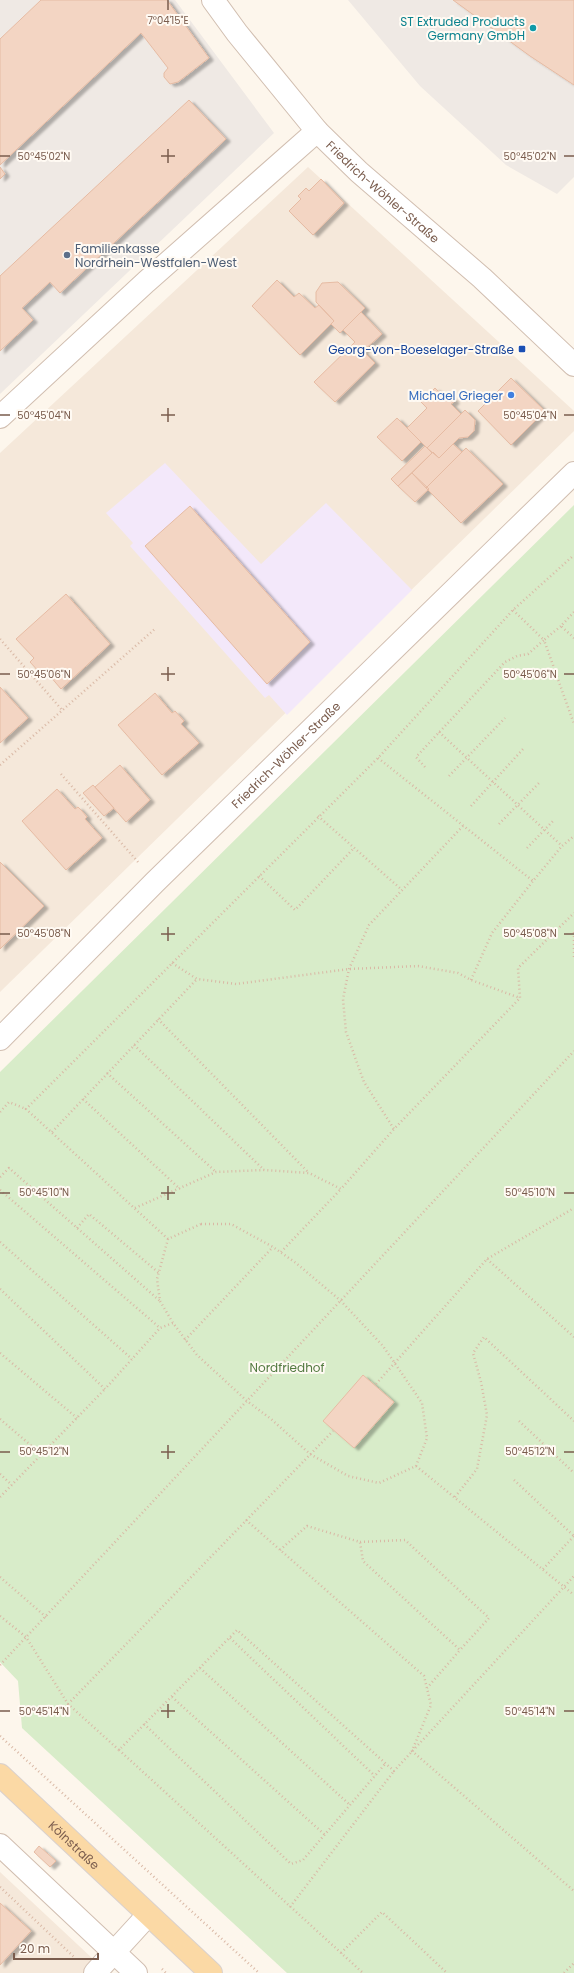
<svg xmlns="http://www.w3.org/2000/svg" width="574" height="1973" font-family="Poppins,sans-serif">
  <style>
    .residential { fill: #f5e8da }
    .industrial { fill: #efe9e4 }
    .education { fill: #f3e8fa }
    .green { fill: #d8ecc9 }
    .building { fill: #f3d5c3; stroke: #e6bba3; filter: url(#shadow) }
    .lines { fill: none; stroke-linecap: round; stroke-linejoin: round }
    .minor-casing { stroke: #d1beb0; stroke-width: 24 }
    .major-casing { stroke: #dad1cd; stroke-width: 24 }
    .path { stroke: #d9b8a5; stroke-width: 2.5; stroke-dasharray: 1 3; stroke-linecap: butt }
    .minor { stroke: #fff; stroke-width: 22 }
    .major { stroke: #fbd9a5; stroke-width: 22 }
    .ticks { fill: none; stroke: #7a5c4d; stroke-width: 1.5 }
    .culture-dot { fill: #0f9aa8; stroke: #fffaf3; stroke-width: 1.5 }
    .service-dot { fill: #5c6f8a; stroke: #fffaf3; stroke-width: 1.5 }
    .transit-dot { fill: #1a4fb4; stroke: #fffaf3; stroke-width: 1.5 }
    .shop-dot { fill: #3f7fe0; stroke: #fffaf3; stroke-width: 1.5 }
    .labels { text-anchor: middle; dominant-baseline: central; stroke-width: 4; stroke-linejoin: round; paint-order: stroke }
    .culture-label { font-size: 12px; fill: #0d838f; stroke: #fffaf3; text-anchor: end }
    .street-label { font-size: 12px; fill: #7a5c4d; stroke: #fffaf3 }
    .service-label { font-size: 12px; fill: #4e5e75; stroke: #fffaf3; text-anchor: start }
    .transit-label { font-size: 12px; fill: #164399; stroke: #fffaf3; text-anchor: end }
    .shop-label { font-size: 12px; fill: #366cbe; stroke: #fffaf3; text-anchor: end }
    .park-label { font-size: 12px; fill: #537a41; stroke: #fffaf3 }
    .ticks-label { font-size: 10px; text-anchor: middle; fill: #7a5c4d; stroke: #fffaf3; stroke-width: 4; stroke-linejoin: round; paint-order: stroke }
  </style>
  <defs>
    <filter id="shadow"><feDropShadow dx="4.5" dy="2.5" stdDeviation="1" flood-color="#0004"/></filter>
  </defs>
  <rect width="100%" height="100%" fill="#fdf6ec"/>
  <path class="residential" d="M308,167L574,411V431L0,992V453Z
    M0,1872L108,1973H0Z"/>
  <path class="industrial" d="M0,0H175L274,133L0,394Z
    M348,0H574V177L557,194L506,165L420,86Z"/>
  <path class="education" d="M165,463L261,564L326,503L412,590L287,715L269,695L265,698L257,689L130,546L133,543L106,513Z"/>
  <path class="green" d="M574,505V1973H287L22,1728L18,1681L0,1662V1072Z"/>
  <path class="building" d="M41,0H167L209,58L178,82L170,84L164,77V73L168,68L141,33L0,165V39Z
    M453,0H574V85L530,56Z
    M189,100L226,139L60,293L50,282L22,308L33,320L0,351V276Z
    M0,167L5,174L0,179Z
    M321,179L344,203L313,235L289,211L301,199L298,196L306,188L309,191Z
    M277,280L294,297L299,293L315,308L319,305L334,321L300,355L252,306Z
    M338,282L365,308L340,333L331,324L334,321L316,302V292L322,283Z
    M361,312L382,334L363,351L375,363L335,402L314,382L355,342L343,330Z
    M511,378L545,411L511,445L478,411Z
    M435,388L444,397L447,393L455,401L451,404L461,414L427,448L407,428L427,408L421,402Z
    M465,410L475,420L474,431L468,437L459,438L439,458L427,448Z
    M397,418L421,442L402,461L377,437Z
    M453,444L462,452L426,488L412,473L433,452L439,458Z
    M425,446L432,453L398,486L391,479Z
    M466,448L503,484L461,523L426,488Z
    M412,473L429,489L415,502L398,486Z
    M190,506L310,642L267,684L145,546Z
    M66,594L110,644L61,689L44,669L40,673L30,662L34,658L16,639Z
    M0,687L28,718L0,743Z
    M155,693L172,713L175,711L184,721L181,724L199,743L162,775L118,725Z
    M120,765L150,800L126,822L95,787Z
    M93,785L114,808L104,816L83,793Z
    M57,789L75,809L78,807L82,811L87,817L85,819L102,838L66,870L22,821Z
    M0,862L44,906L0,949Z
    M363,1375L394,1402L354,1448L323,1421Z
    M39,1846L56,1861L50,1867L34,1852Z
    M0,1903L31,1931L0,1965Z"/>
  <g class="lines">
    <g class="minor-casing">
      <g id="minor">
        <path id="s1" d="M213,0L237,33L317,131L359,172L482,278L574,365"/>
        <path d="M0,417L146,282L317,131"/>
        <path id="s2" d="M0,1039L155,882L574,473"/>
        <path d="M0,1845L136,1973"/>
        <path d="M95,1973L148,1915"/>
      </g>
    </g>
    <g class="major-casing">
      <g id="major">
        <path id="s3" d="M0,1775L211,1973"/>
      </g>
    </g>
    <path class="path" d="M513,610L544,640L561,626
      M574,612L561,626L574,638
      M0,639L63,711
      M439,732L562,846L574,836
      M378,758L533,881L562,846
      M0,765L156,628
      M425,767L416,757L505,662L517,656L528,654L544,640L574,724
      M61,774L138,862
      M449,776L505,718
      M471,806L524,748
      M318,816L402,890
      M499,824L540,782
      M463,826L369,925L349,969L343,999L346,1032L364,1082L394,1129L520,998
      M527,848L553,821
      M259,876L295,910L354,848
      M574,932V957
      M172,963L197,979L236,984L349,969L418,966L458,973L471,980L520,998L518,968L574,913
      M471,980L492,933L533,881
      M158,1019L309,1173
      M134,1045L264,1170
      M107,1073L216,1172
      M83,1099L180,1189
      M0,1112L9,1102L26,1109
      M52,1132L197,979
      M0,1177L9,1168L160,1301
      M0,1190L160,1328L173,1323
      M135,1208L216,1172L264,1170L309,1173L341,1189L394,1129
      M201,1224H231L273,1247L296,1263L341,1301L383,1346L422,1403L427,1438L416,1466L379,1483L348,1476L310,1454L271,1419L247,1401L197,1355L173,1323L160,1301L157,1279L168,1239Z
      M77,1228L89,1214L159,1273
      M168,1239L26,1109L378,758L513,610L574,555
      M0,1242L132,1359
      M281,1252L341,1189
      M487,1259L574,1337
      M0,1289L105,1389L160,1328
      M185,1340L273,1247
      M0,1353L77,1418
      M376,1384L487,1259L574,1208
      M0,1419L41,1454
      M519,1421L574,1473
      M416,1466L574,1595
      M0,1474L12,1485
      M514,1480L574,1536
      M0,1497L105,1389
      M455,1497L477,1469L487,1415L481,1382L473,1353L484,1337L574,1421
      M246,1520L424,1676L431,1705L412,1751L574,1891
      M360,1542L405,1540L489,1618L460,1650
      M280,1550L307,1526L360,1542L363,1561L460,1650L427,1688
      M543,1569L574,1536
      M0,1577L46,1617
      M0,1616L26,1637L68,1704L119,1750L237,1630L394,1771L574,1576
      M230,1638L375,1776
      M0,1665L574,1051
      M200,1668L350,1805
      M172,1697L325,1835
      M68,1704L333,1431
      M144,1724L291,1864L303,1860L385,1764
      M0,1736L259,1973
      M119,1750L363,1973
      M0,1887L75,1958
      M290,1907L394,1771
      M341,1953L382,1912L447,1973
      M162,1969L166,1973
      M564,1973L574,1963"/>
    <use href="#minor" class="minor"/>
    <use href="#major" class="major"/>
  </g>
  <path class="ticks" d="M168,0V10M168,149V163M0,156H10M161,156H175M564,156H574M168,408V422M0,415H10M161,415H175M564,415H574M168,667V681M0,674H10M161,674H175M564,674H574M168,927V941M0,934H10M161,934H175M564,934H574M168,1186V1200M0,1193H10M161,1193H175M564,1193H574M168,1445V1459M0,1452H10M161,1452H175M564,1452H574M168,1704V1718M0,1711H10M161,1711H175M564,1711H574"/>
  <circle class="culture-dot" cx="533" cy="28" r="4"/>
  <circle class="service-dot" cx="67" cy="255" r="4"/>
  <rect class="transit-dot" x="518" y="345" width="8" height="8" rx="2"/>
  <circle class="shop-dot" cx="511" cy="395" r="4"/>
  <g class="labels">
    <g class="culture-label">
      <text x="525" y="21">ST Extruded Products<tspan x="525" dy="14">Germany GmbH</tspan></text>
    </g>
    <g class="street-label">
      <text stroke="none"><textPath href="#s1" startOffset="257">Friedrich-Wöhler-Straße</textPath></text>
      <text stroke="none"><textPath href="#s2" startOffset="403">Friedrich-Wöhler-Straße</textPath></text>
      <text stroke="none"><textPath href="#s3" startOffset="102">Kölnstraße</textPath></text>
    </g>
    <g class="service-label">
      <text x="75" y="248">Familienkasse<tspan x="75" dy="14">Nordrhein-Westfalen-West</tspan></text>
    </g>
    <g class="transit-label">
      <text x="514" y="349">Georg-von-Boeselager-Straße</text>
    </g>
    <g class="shop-label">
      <text x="503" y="395">Michael Grieger</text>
    </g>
    <g class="park-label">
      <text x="287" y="1367">Nordfriedhof</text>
    </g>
  </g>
  <g class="ticks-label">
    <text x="168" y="24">7°04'15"E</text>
    <text x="530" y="160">50°45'02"N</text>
    <text x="44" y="160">50°45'02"N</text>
    <text x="530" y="419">50°45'04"N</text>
    <text x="44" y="419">50°45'04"N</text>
    <text x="44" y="678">50°45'06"N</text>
    <text x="530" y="678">50°45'06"N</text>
    <text x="44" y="937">50°45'08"N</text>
    <text x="530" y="937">50°45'08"N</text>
    <text x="44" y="1196">50°45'10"N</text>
    <text x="530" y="1196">50°45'10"N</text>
    <text x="44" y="1455">50°45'12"N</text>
    <text x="530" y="1455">50°45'12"N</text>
    <text x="44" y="1715">50°45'14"N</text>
    <text x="530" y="1715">50°45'14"N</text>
  </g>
  <path d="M14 1953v6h84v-6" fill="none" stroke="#7a5c4d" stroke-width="2"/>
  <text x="20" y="1953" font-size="12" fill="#7a5c4d" stroke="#fffaf3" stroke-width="3" paint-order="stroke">20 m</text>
</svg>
